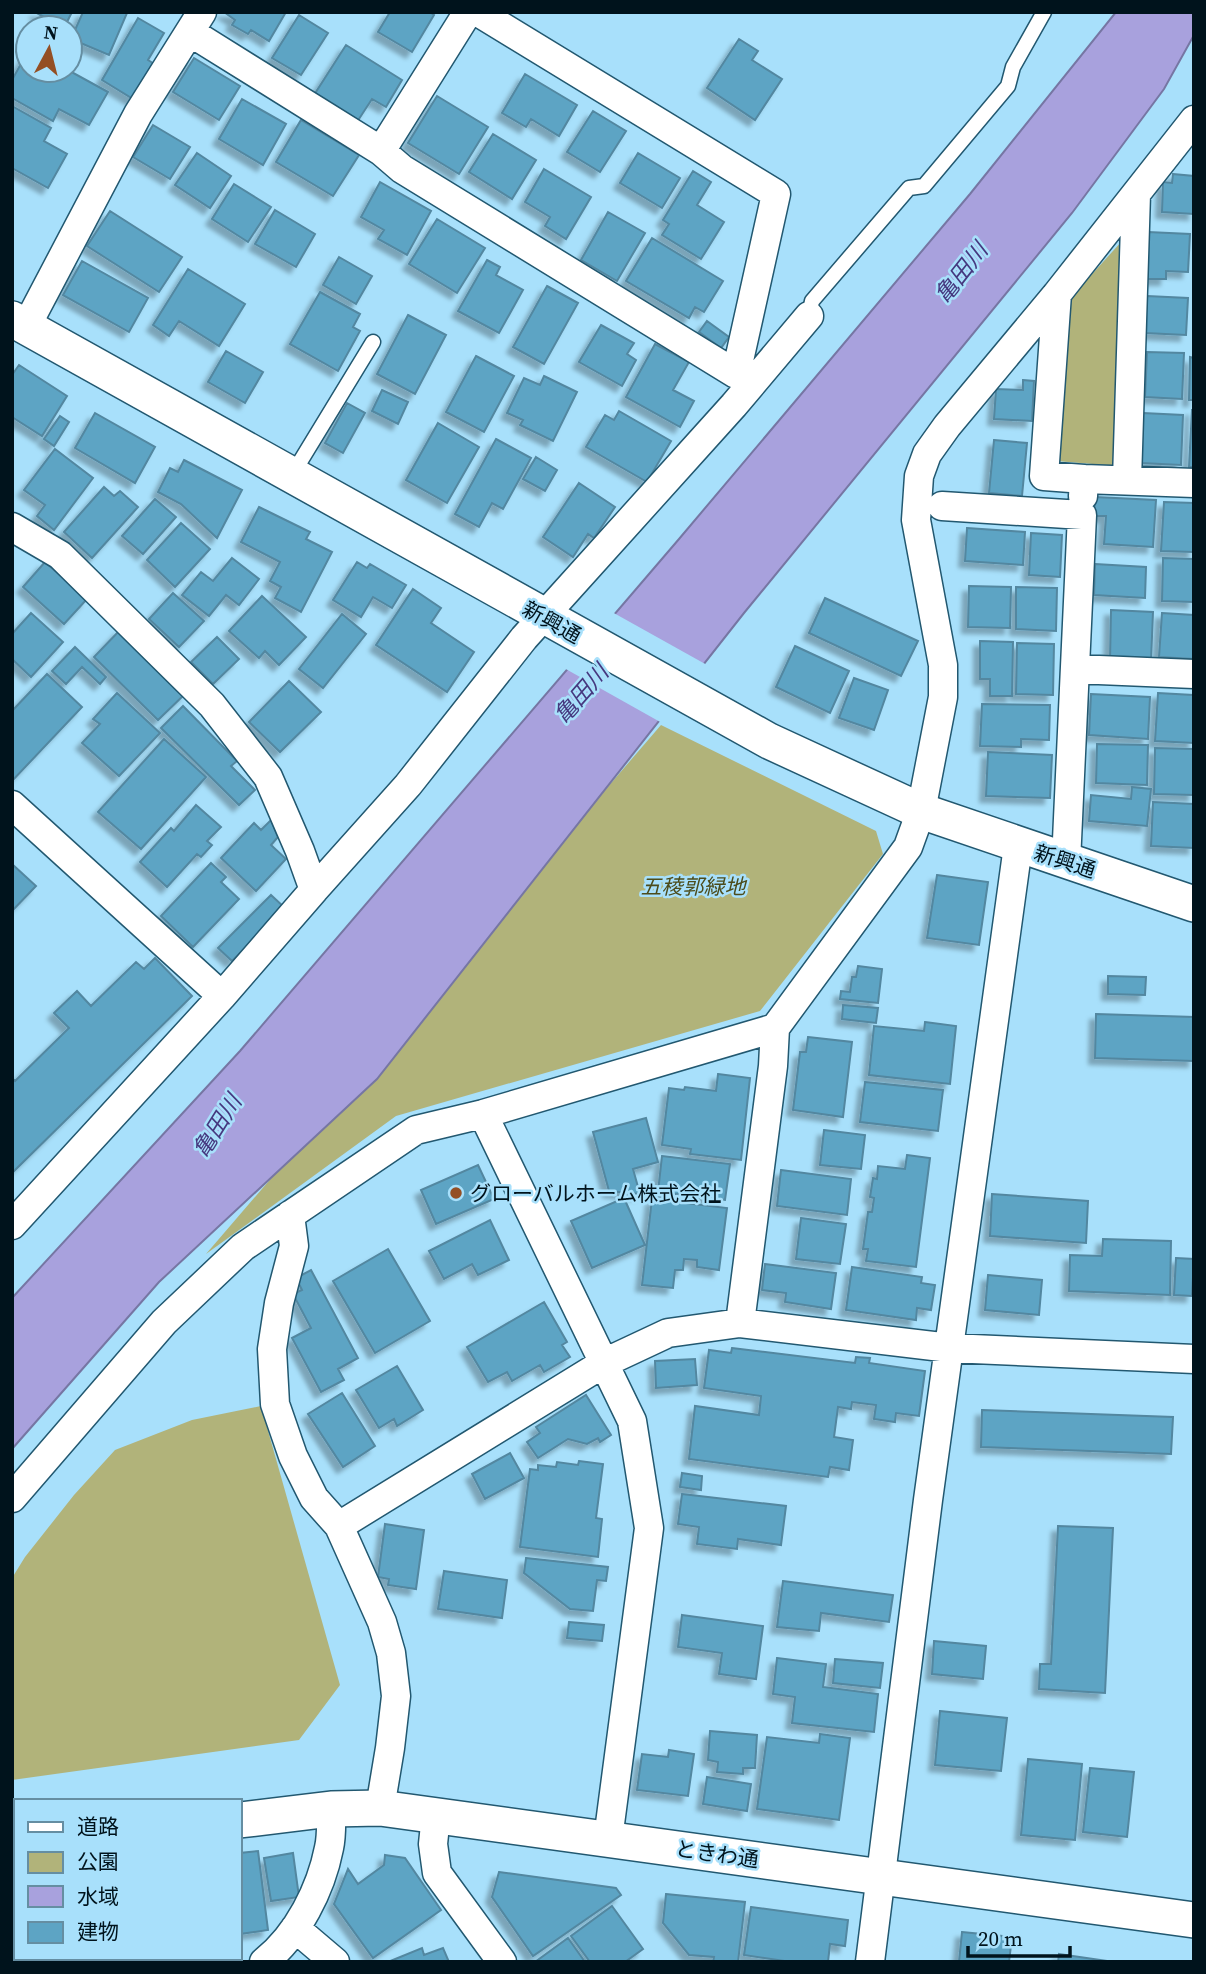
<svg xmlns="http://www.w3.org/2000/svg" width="1206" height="1974" font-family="'Source Serif 4','Noto Sans JP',serif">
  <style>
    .green { fill: #b1b37a }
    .water { fill: #a8a1dd; stroke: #7676a3; stroke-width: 2 }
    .pier { fill: #a8e0fb }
    .building { fill: #5da4c4; stroke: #5287a0; stroke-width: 2; filter: url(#shadow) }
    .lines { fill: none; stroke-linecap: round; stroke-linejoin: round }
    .service-casing { stroke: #225870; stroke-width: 17 }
    .minor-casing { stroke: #225870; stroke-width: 31 }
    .tertiary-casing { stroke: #225870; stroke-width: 38 }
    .service { stroke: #fff; stroke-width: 14 }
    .minor { stroke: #fff; stroke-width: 28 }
    .tertiary { stroke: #fff; stroke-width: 35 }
    .poi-dot { fill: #944f24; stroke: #a8e0fb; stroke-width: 2.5 }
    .labels { text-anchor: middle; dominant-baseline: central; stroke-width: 5; stroke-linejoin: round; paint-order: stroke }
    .street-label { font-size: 21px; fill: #00131c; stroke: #a8e0fb }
    .park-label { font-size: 21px; font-style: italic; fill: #4c4c1b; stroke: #a8e0fb }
    .poi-label { font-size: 21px; fill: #00131c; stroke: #a8e0fb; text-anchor: start }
    .water-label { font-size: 23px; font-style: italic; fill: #46387f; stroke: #a8e0fb }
  </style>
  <defs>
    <filter id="shadow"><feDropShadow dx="-6" dy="6" stdDeviation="2" flood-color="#0004"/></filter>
  </defs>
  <rect width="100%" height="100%" fill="#a8e0fb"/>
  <path class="green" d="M1122,241L1117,466L1056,461L1065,304Z
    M661,725L876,831L883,854L760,1011L396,1116L206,1254Z
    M261,1406L340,1685L299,1740L12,1780V1578L25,1557L74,1495L115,1450L192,1420Z"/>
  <path class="water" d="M1116,12H1194V35L1164,89L1072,213L744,613L377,1079L159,1282L12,1449V1298L240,1051L679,539L970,194Z"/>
  <path class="pier" d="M612,612L707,665L662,723L564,668Z"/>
  <path class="building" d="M35,12H72L64,28Z
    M83,12L127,13L109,55L71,39Z
    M224,12H286L269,41L251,30L248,34L232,25L235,20Z
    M390,12H430L434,15L412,52L378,32Z
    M299,15L328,33L301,75L272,58Z
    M138,18L164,33L148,60L159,67L138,102L102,80Z
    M739,39L758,51L752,60L782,79L755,120L707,88Z
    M346,45L402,80L386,107L372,99L357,122L314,95Z
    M28,51V70H68L108,92L89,125L59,109L53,121L12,98V80Z
    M194,58L240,86L219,120L173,92Z
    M525,74L577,105L559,136L531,119L526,127L502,113Z
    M437,96L488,127L459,174L408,143Z
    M242,99L286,124L263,165L219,139Z
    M12,106L51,128L44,141L67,154L48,188L12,168Z
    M593,111L626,131L600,172L567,152Z
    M301,120L359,155L333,196L276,162Z
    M153,125L190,147L170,179L133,157Z
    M493,134L536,160L512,199L469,172Z
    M197,153L231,176L210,208L175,185Z
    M638,153L680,178L662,208L620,183Z
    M544,169L591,197L566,239L545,226L550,217L525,202Z
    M693,171L711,182L697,205L724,222L701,259L662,235L669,224L663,220Z
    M1173,174L1194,176V214L1162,212L1163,182L1172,183Z
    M380,182L431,211L407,255L378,239L384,230L361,217Z
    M234,184L271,207L248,242L212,219Z
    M275,210L315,234L296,267L255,244Z
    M110,211L182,257L159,292L87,246Z
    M608,212L645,233L617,281L581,260Z
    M437,219L485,248L457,293L409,264Z
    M1148,232L1190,234L1188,272L1166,271V279H1145Z
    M652,238L723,281L704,312L695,307L689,318L626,281Z
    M339,257L372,276L356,304L323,285Z
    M487,260L500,267L496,275L523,290L499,333L458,311Z
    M82,261L148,298L129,332L63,295Z
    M188,269L245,304L219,346L179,321L169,336L153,325Z
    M547,286L578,303L544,364L513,347Z
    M320,292L360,314L353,327L360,331L338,371L290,344Z
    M1147,296L1188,298L1186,335L1145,333Z
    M408,315L446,335L415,394L377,374Z
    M707,321L729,337L721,348L699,332Z
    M601,325L634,343L627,354L636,360L622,386L579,362Z
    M655,344L689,362L673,390L694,401L680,427L626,397Z
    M226,351L263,372L245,403L208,382Z
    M1147,352L1184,353L1182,399L1145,397Z
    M476,356L514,376L484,432L446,412Z
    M1190,357L1194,358V400H1189Z
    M19,365L67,396L42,436L12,417V375Z
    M544,376L577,392L553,441L520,425L523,420L507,413L524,378L540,385Z
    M1023,380L1034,381L1032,421L994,419L996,389L1023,390Z
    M382,390L408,402L398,424L372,411Z
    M347,403L365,413L343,453L325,443Z
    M1192,410H1194V467H1189Z
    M619,411L671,441L647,482L586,447L605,415L614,420Z
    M95,413L155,447L135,483L75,448Z
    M1143,413L1183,415L1181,465L1141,463Z
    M60,416L69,422L54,446L44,439Z
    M438,423L479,447L447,503L406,480Z
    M496,439L531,458L503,509L492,503L479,527L455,514Z
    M994,440L1027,443L1022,496L989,493Z
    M55,449L93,478L54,530L37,516L45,505L24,490Z
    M536,457L557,470L545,491L523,479Z
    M184,460L242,490L217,538L181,504L158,492L170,468L178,472Z
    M579,483L615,507L594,538L588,534L573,557L543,537Z
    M104,487L114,496L120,491L138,507L92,558L64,532Z
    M1095,497L1156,500L1153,547L1104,544L1106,516H1094Z
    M155,499L176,517L143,554L122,536Z
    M1164,502L1194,503V552L1161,551Z
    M259,507L310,532L306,539L332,552L301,612L275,598L281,587L270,581L280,562L241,542Z
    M181,523L210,549L175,587L147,560Z
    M967,528L1025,532L1023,565L965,561Z
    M1031,533L1062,535L1060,577L1029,575Z
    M232,558L259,579L239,605L226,595L209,616L182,595L201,572L213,581Z
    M1163,558L1194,559V602L1162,601Z
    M45,562L87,599L64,624L23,587Z
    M357,562L367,568L370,564L406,585L392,608L373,597L361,617L333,600Z
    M1095,564L1146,567L1145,598L1094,595Z
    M969,586L1011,587L1010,628L968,627Z
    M1016,587L1057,588L1056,631L1016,629Z
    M413,589L441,608L431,623L474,652L447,692L376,645Z
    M173,593L204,621L179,647L149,619Z
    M262,596L306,637L279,665L265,651L259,658L229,631Z
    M825,598L918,641L901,676L809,633Z
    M1111,610L1153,612L1151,661L1110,660Z
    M31,613L63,642L31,677L12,659V634Z
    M1162,613L1194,615V659L1159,657Z
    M342,614L366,634L323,688L299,669Z
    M121,629L186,693L158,720L94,657Z
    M217,637L239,659L213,684L191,662Z
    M980,641L1013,642L1012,696H990V679H980Z
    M1017,643L1054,644L1053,695L1016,694Z
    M795,646L849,671L830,713L776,687Z
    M75,647L106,677L100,684L82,667L66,684L52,671Z
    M47,674L82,707L12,781V711Z
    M854,678L888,690L874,730L839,718Z
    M289,681L321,712L280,752L249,722Z
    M117,693L160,733L119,776L82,743L100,724L93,719Z
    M1158,693L1193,695L1194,743L1155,741Z
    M1091,694L1150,697L1148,739L1089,735Z
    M982,704L1050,705L1049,740L1021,739V747L980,746Z
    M183,706L237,761L231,766L255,790L239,805L161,728Z
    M164,739L206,777L141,849L98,812Z
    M1097,744L1148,745L1147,785L1096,783Z
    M1155,748L1194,749V795L1154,794Z
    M988,752L1052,755L1050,798L986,796Z
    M1132,787L1151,789L1147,826L1089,821L1091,795L1131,799Z
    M1153,802L1194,804V848L1151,846Z
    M196,805L221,827L207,841L212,845L201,857L197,854L167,887L140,862L171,828L174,831Z
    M271,820L278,837L271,845L286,859L256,891L221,858L254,823L261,830Z
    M211,863L226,877L221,882L239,899L193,947L161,916Z
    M12,864L36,886L12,911Z
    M937,875L988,882L979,945L927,938Z
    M271,895L285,908L232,961L218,948Z
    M155,958L192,996L12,1173V1078L15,1081L69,1028L54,1013L77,991L91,1006L136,962L144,969Z
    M858,966L882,969L878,1003L840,999L841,991L850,992L852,977H856Z
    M1108,976L1146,977L1145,995L1108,994Z
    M843,1005L878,1008L876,1023L842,1019Z
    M1096,1014L1194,1017V1061L1095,1058Z
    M925,1022L956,1026L950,1084L869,1075L874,1026L924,1031Z
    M808,1037L852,1042L843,1117L793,1110L800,1052H806Z
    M718,1074L750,1078L741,1160L690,1154L691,1149L662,1145L669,1088L684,1090L685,1087L716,1091Z
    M865,1082L943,1090L938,1131L860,1122Z
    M646,1118L658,1162L633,1169L640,1194L609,1191L593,1132Z
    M824,1130L865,1135L861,1169L820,1165Z
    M907,1155L930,1158L916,1267L866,1261L868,1249H863L868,1212H872L874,1198L870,1197L873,1178L877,1179L878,1166L905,1169Z
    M662,1156L730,1164L725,1200L658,1192Z
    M478,1165L494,1199L436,1224L421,1190Z
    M781,1170L851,1179L847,1215L777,1206Z
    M992,1194L1088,1201L1086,1243L990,1236Z
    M624,1198L645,1245L592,1268L571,1221Z
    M652,1199L727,1208L719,1270L697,1267V1260L684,1259L683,1270H675L673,1288L642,1285Z
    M801,1218L846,1224L840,1264L796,1259Z
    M490,1220L509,1260L478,1275L472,1264L444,1279L429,1251Z
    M1103,1239L1171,1241L1170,1295L1069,1291L1070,1255L1102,1256Z
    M388,1249L430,1321L375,1353L333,1281Z
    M1176,1258L1194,1259L1192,1296L1174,1295Z
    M765,1264L836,1273L831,1309L785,1302L786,1293L762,1290Z
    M852,1267L922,1277L921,1283L935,1285L931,1310L917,1308L916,1320L846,1310Z
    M311,1270L358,1358L338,1369L344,1380L321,1392L292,1338L311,1328L293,1294L302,1290L296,1278Z
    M988,1275L1042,1280L1039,1315L985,1310Z
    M544,1302L567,1342L562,1345L570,1357L544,1372L540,1365L512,1381L507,1372L488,1382L467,1347Z
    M732,1348L855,1363L856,1357L870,1358L869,1363L925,1371L919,1416L896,1413L895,1422L874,1419L876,1405L852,1402L851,1409L838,1407L834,1437L853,1440L849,1470L830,1467L828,1477L689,1459L695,1406L759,1415L761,1396L704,1388L709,1350L731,1353Z
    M695,1359L697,1385L656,1388L655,1361Z
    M397,1366L423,1410L397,1426L394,1419L379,1428L356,1390Z
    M342,1393L375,1446L343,1467L308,1414Z
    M586,1395L611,1435L600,1442L598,1438L587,1444L568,1439L538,1458L527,1442L540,1433L536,1427Z
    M982,1410L1173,1417L1171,1454L981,1447Z
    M510,1453L524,1478L485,1499L472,1474Z
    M579,1461L603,1464L596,1518L602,1519L598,1557L520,1547L530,1469L538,1470V1465L556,1467L557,1462L578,1465Z
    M682,1473L702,1476L701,1490L680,1487Z
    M682,1494L786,1506L781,1545L738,1539L737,1549L697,1544L699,1527L678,1524Z
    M385,1524L424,1530L416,1589L388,1585L389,1579L378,1577Z
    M1058,1526L1113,1528L1105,1693L1039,1689L1040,1664H1051Z
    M526,1558L608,1567L606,1581L597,1580L593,1611L570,1609L524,1573Z
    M444,1571L507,1580L502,1618L438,1609Z
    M783,1581L893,1595L889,1622L821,1613L819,1631L777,1627Z
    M682,1615L763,1626L756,1679L719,1674L722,1653L678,1647Z
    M569,1622L604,1625L602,1641L567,1638Z
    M934,1641L986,1646L983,1679L932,1674Z
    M777,1658L826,1664L823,1687L878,1694L874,1732L792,1723L795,1697L773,1694Z
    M835,1659L883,1663L880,1688L833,1683Z
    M940,1711L1007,1718L1001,1771L935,1765Z
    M710,1731L757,1735L755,1768H743V1774L717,1772L718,1762L708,1760Z
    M820,1734L850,1738L839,1820L757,1809L767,1737L819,1743Z
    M669,1750L694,1754L688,1796L637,1790L642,1754L668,1757Z
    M1028,1759L1082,1764L1075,1840L1021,1835Z
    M1090,1768L1134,1772L1127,1837L1083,1832Z
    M707,1777L751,1784L747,1811L703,1804Z
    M258,1851L268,1930L240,1934V1853Z
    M293,1853L299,1897L271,1901L264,1858Z
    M385,1855L405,1858L441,1910L373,1958L334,1904L348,1869L358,1884L384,1865Z
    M499,1872L616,1888L621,1895L533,1956L492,1897Z
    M666,1894L745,1902L738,1962H713L714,1957L689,1955L663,1923Z
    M612,1906L643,1949L625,1962H590L571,1936Z
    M751,1907L848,1920L845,1946L830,1944L828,1962H791L744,1955Z
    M12,1909H16V1945H12Z
    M962,1932L1012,1937L1009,1962H959Z
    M568,1938L585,1962H535Z
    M422,1948L424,1955L443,1948L449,1962H388Z
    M12,1954H16V1958H43L44,1962H12Z
    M1059,1954L1114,1962H1058Z
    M54,1958H110L111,1962H55Z"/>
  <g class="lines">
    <g class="service-casing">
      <path id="service" d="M809,316L812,301L909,188L924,186L1008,86L1013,67L1044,12
        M292,475L373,342"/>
    </g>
    <g class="minor-casing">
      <path id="minor" d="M190,32L381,151L402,169L736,374L776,194L478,12
        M381,151L468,12
        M1057,294L1044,476L1084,479
        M26,327L138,114L202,12
        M1127,480L1136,194
        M1083,496L1084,479L1194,483
        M942,506L1082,515L1066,862
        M12,527L60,555L212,705L268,777L300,851L314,890L222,996L12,1225
        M1075,669L1194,674
        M12,805L222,996
        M314,890L408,785L524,638L734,405L809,316
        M483,1114L632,1421L649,1528L608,1839
        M290,1215L294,1246L279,1303L272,1349L275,1404L293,1456L314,1498L339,1526L382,1622L391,1653L396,1696L390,1748L380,1808
        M740,1323L773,1066L775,1028
        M12,1498L164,1322L243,1247L416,1130L483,1114L775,1028L908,847L921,811L943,697V665L916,520L919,476L927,454L947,426L1057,294L1194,120
        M339,1526L604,1363L668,1333L740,1323L950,1348L1194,1359
        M436,1815L433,1844L437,1873L502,1962
        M295,1928L335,1962
        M145,1958L146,1962
        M264,1962C298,1935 321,1889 329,1848C332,1835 331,1822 331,1809
        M870,1962L928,1500L1018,846"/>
    </g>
    <g class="tertiary-casing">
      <path id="tertiary" d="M12,319L769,741L921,811L1194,904
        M240,1820L331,1809L380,1808L1194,1920
        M12,1847L16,1846"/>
    </g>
    <use href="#service" class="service"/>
    <use href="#minor" class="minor"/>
    <use href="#tertiary" class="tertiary"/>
  </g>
  <circle class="poi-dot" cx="456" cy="1193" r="7"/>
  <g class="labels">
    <g class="street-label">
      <text transform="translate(552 622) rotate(29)">新興通</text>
      <text transform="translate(1065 861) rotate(18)">新興通</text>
      <text transform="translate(717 1854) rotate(8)">ときわ通</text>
    </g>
    <g class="park-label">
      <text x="693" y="886">五稜郭緑地</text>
    </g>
    <g class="poi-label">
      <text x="470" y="1193">グローバルホーム株式会社</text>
    </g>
    <g class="water-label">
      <text transform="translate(961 273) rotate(-52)">亀田川</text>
      <text transform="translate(581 694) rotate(-49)">亀田川</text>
      <text transform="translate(217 1126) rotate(-58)">亀田川</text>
    </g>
  </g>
  <rect width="1206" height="1974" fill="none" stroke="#00131c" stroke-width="28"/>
  <rect x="14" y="1799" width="228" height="161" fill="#a8e0fb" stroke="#658ea2" stroke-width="2"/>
  <rect x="28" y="1822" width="35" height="10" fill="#ffffff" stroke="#658ea2" stroke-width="2"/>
  <text x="77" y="1834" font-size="21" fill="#00131c">道路</text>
  <rect x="28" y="1852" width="35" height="21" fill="#b1b37a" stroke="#658ea2" stroke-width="2"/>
  <text x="77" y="1869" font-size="21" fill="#00131c">公園</text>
  <rect x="28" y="1886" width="35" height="21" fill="#a8a1dd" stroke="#658ea2" stroke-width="2"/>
  <text x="77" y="1904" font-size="21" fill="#00131c">水域</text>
  <rect x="28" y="1922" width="35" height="21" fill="#5da4c4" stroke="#658ea2" stroke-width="2"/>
  <text x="77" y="1939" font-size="21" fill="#00131c">建物</text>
  <g transform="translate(49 49) rotate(7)"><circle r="33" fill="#a8e0fb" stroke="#658ea2" stroke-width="2"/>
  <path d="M0-5L12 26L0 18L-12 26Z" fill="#944f24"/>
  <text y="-10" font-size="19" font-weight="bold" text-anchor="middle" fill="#00131c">N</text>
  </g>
  <path d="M968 1946v10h102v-10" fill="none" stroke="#00131c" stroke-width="3.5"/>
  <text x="978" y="1946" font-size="21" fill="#00131c" stroke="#a8e0fb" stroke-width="5" paint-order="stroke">20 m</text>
</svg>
